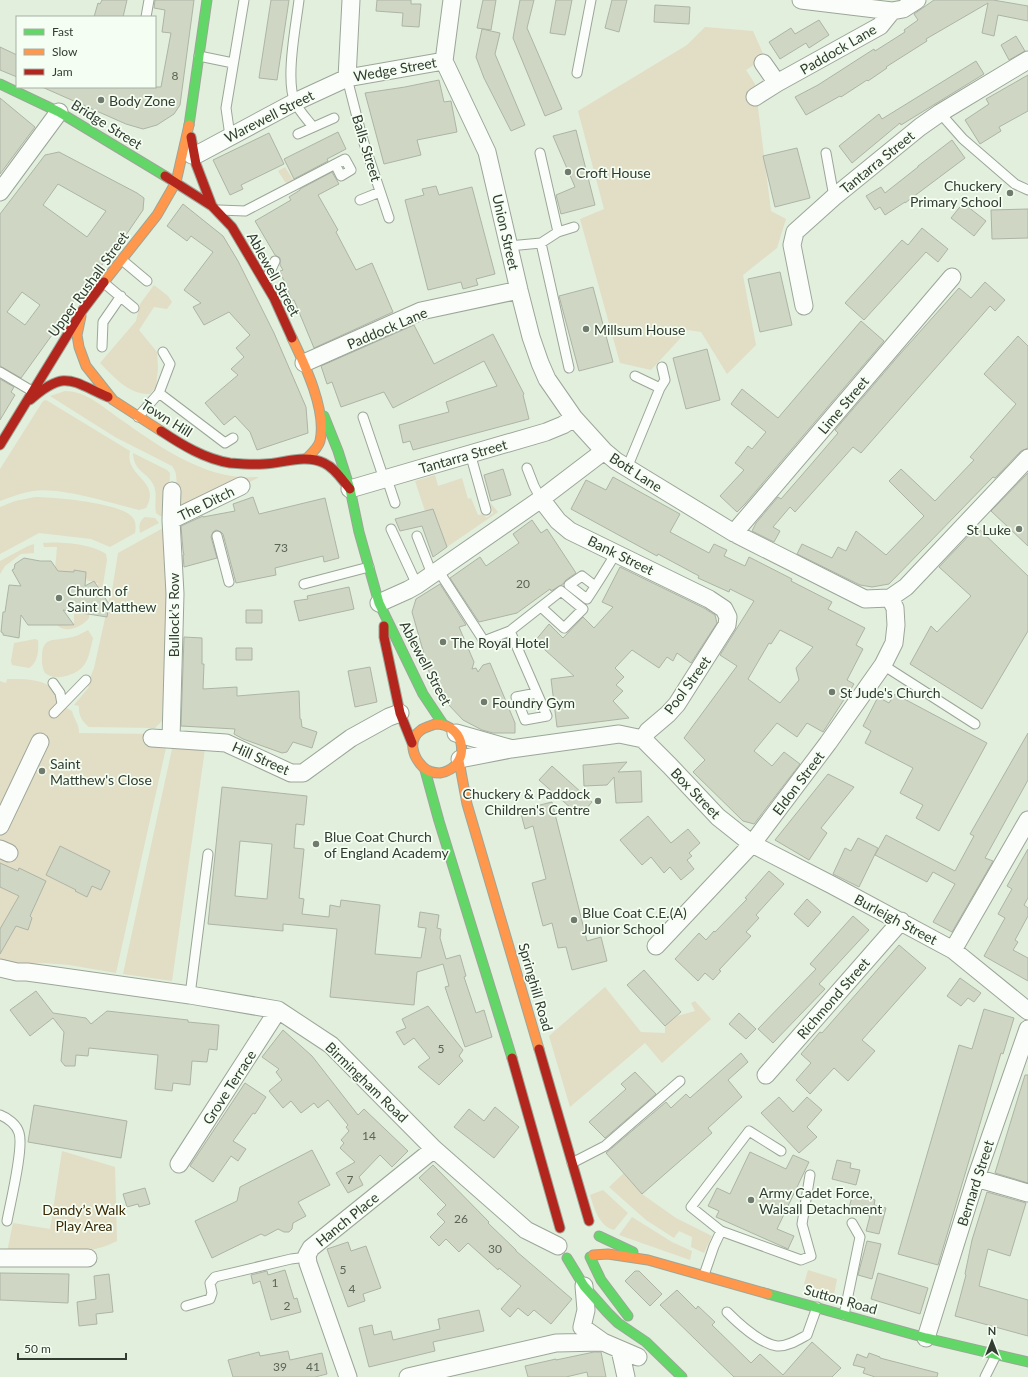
<svg xmlns="http://www.w3.org/2000/svg" width="1028" height="1377" font-family="Lato,sans-serif">
  <style>
    .green { fill: #e2ddc5 }
    .building { fill: #cfd6c4; stroke: #aeb4a5; fill-rule: evenodd }
    .lines { fill: none; stroke-linecap: round; stroke-linejoin: round }
    .lane-casing { stroke: #9ca698; stroke-width: 11 }
    .street-casing { stroke: #9ca698; stroke-width: 19 }
    .fast-casing { stroke: #9ca698; stroke-width: 11 }
    .slow-casing { stroke: #9ca698; stroke-width: 11 }
    .jam-casing { stroke: #9ca698; stroke-width: 11 }
    .lane { stroke: #fbfdfa; stroke-width: 9 }
    .street { stroke: #fbfdfa; stroke-width: 17 }
    .fast { stroke: #63d668; stroke-width: 9 }
    .slow { stroke: #ff974d; stroke-width: 9 }
    .jam { stroke: #b3261e; stroke-width: 9 }
    .poi-dot { fill: #707b6d; stroke: #f5fef2; stroke-width: 1.5 }
    .labels { text-anchor: middle; dominant-baseline: central; stroke-width: 3.5; stroke-linejoin: round; paint-order: stroke }
    .number-label { font-size: 12px; fill: #5c6456 }
    .street-label { font-size: 14px; fill: #333c30; stroke: #f5fef2 }
    .poi-label { font-size: 14px; fill: #333c30; stroke: #f5fef2; text-anchor: start }
    .park-label { font-size: 14px; fill: #3b2906; stroke: #f5fef2 }
  </style>
  <rect width="100%" height="100%" fill="#e2efdd"/>
  <path class="green" d="M705,27L753,31L765,58L746,70L755,84L771,211L786,219L777,248L743,275L756,345L727,374L701,332L688,330L651,370L620,363L580,219L604,209L578,111L687,45Z
    M285,167L295,183L290,184L285,182L278,171Z
    M154,285L168,296L172,302L167,309L154,307L139,330L157,352L158,368L156,387L150,394C129,395 114,377 100,363L136,321L140,304Z
    M65,391C87,391 105,409 123,421C157,445 196,473 240,477C245,478 252,477 258,477V478L240,486L183,506C173,499 178,485 176,475C176,472 174,469 172,466L115,437L50,396Z
    M46,400L130,451C124,477 162,480 146,508L139,510C110,503 61,487 33,491C21,493 11,497 0,501V469L43,401Z
    M133,453L167,470L170,473L168,516H160L156,513C154,503 158,493 153,484C146,471 134,472 133,453Z
    M435,475L438,486L462,478L468,499L471,498L478,515L484,514L486,518L493,513L490,502L498,512L447,547L433,510L425,511L415,481Z
    M35,497C54,497 123,503 133,518C136,522 136,528 135,533L110,547L91,539L39,533L0,554V507L15,501Z
    M145,517L155,518L159,523L140,533C139,526 139,521 145,517Z
    M163,528L168,593L167,630L162,721L155,728L89,727C82,722 78,714 79,706L74,705L89,687L87,686L94,668L106,614L107,616L108,615L107,614L109,598L111,597L118,553Z
    M43,543C60,541 92,544 106,554L107,560L102,591H97L98,583H93L94,581H86L88,580L87,579L85,580L86,572L74,570V577L55,570L57,547H44Z
    M34,544V553L21,554L5,566L0,574V561L28,546Z
    M76,611L80,612L81,614L82,612L89,613V618C82,627 66,634 57,625V624L74,626V614H76Z
    M88,630L93,638C88,658 88,670 66,676C58,678 52,678 45,673C42,668 42,663 42,658C42,637 52,641 67,638C75,637 81,634 88,630Z
    M35,639L38,640C39,649 38,663 29,668L12,665L11,661L14,643Z
    M7,679C23,679 42,678 55,690C57,693 57,696 59,699C61,703 67,709 72,711C74,720 79,723 79,733L150,734L166,748L116,973L69,965L43,963L18,964L0,960V681L6,683Z
    M172,749H205L172,981L123,974Z
    M605,987L641,1032L665,1033V1026L677,1016L695,1011L691,1003L695,1001L711,1019L662,1063L645,1043L570,1107L549,1036Z
    M62,1151L115,1167L117,1241L106,1246L88,1251L7,1252L13,1223L50,1229Z
    M624,1173L642,1194L676,1218L712,1236L704,1253L691,1247L692,1237L679,1231L674,1238L646,1220L609,1187Z
    M603,1190L628,1213L614,1230C599,1226 594,1208 590,1195Z
    M632,1217L672,1242L692,1251L690,1260L619,1235Z
    M808,1270L837,1279L834,1295L804,1284Z"/>
  <path class="building" d="M102,0H127L123,17H94L98,3L100,4Z
    M155,0H194L180,105L174,114L157,125L143,129L126,124L42,87H161L171,33L162,32L165,10L154,8Z
    M271,0H289L277,80L259,78Z
    M377,0H411V4H421L419,27L402,26L403,13L376,11Z
    M483,0H496L491,30L477,28Z
    M520,0H534L527,28L562,109L545,116L513,38Z
    M556,0H572L565,35L550,33Z
    M612,0H627L619,32L605,28Z
    M934,0H993L1028,6V21L998,15L994,36L982,33L988,3L926,39L927,41L886,67L887,68L868,81L867,80L841,97L840,96L806,115L795,97L818,85L874,49L875,51L905,32L904,30L918,20L914,14Z
    M655,5L690,7L689,24L654,22Z
    M819,20L829,35L809,48L806,43L780,59L769,42L791,28L795,34Z
    M482,29L500,33L495,54L525,125L511,131L484,78L476,57Z
    M1016,36L1025,51L1009,60L1001,45Z
    M0,47L17,55V77L0,70Z
    M976,61L984,74L901,125L900,123L852,163L839,146L879,114L882,119Z
    M1028,75V111L999,127L1001,131L980,144L965,120L989,104L986,99Z
    M439,80L444,102L451,101L457,132L417,140L421,155L384,164L365,93L405,87Z
    M0,98L35,127L0,174Z
    M576,130L595,205L561,214L556,195L575,187L553,136Z
    M338,132L346,149L327,159L328,161L294,179L284,159Z
    M269,133L284,164L241,185L243,189L230,195L213,160Z
    M952,140L965,158L905,203V202L885,215L880,207L875,210L866,196L881,187L885,193L918,167V166Z
    M797,148L810,198L775,207L763,156Z
    M59,152L137,193L144,198L143,210L128,232L72,303L52,335L21,378L0,366V214L45,155ZM58,184L106,211L87,237L43,205ZM22,292L40,305L25,325L7,312Z
    M332,172L339,184L318,195L338,230L336,232L356,270L372,263L393,312L314,348L294,300L292,301L280,271L283,270L280,265V258L275,255L255,221L291,200L289,197L300,190V189Z
    M436,186L439,195L472,187L495,274L476,279L478,285L463,289L461,282L428,290L405,200L424,195L422,189Z
    M963,203L986,221L974,236L951,218Z
    M183,204L223,236L238,261L274,333L306,407L308,433L257,450L250,432L235,416L224,425L205,403L238,375L231,369L244,357L236,348L250,335L229,312L204,325L193,307L201,303L184,290L213,252L191,236L187,241L167,226Z
    M1028,209V238L992,239L991,210Z
    M922,228L948,249L938,262L926,252L864,320L845,303L902,240L908,245Z
    M780,272L792,325L760,332L748,279Z
    M985,282L1005,300L995,311L990,306L861,453L853,447L795,512L790,507L773,527L780,531L774,542L752,531L756,523L778,497L781,499L808,468L838,433L835,430L900,354L959,288L971,298Z
    M593,287L613,362L579,371L559,296Z
    M861,321L884,341L745,504L737,512L720,496L744,470L735,463L748,446L752,449L766,432L731,404L742,389L778,418Z
    M414,325L434,364L493,334L524,394L523,395L529,419L413,450L410,441L403,443L399,425L449,412L446,402L497,386L484,361L393,408L384,392L341,407L332,382L327,384L321,366Z
    M1018,336L1028,346V448L1021,451L995,478L993,477L889,584L872,587L860,585L797,554L802,544L832,558L838,547L846,551L856,531L886,555L924,516L889,481L901,469L935,501L974,460L970,457L1016,404L984,374Z
    M707,349L720,400L686,409L673,358Z
    M0,379L14,387L11,392L15,395L0,420Z
    M503,469L511,495L491,501L484,475Z
    M1028,473V546L991,511Z
    M613,477L680,514L670,532L709,553L714,544L727,550L724,556L745,566L749,557L792,579L791,581L832,602L828,609L865,628L856,645L863,649L847,680L854,684L823,732L807,723L797,737L777,723L754,751L772,766L784,752L800,764L754,824L743,821L693,772L705,760L684,738L737,666L720,655L754,601L730,589L729,592L698,578L699,576L658,554L657,556L571,509L586,480L606,490ZM780,630L813,647L796,668L799,680L780,703L748,679L769,643L771,644Z
    M253,497L259,514L325,498L339,558L324,562L323,556L275,568L276,575L236,583L223,534L221,532L216,530L213,532L211,537L217,558L184,567L183,555H184L183,550L181,526L203,516V517L235,511L233,504Z
    M433,509L447,547L433,557L422,526L400,531L395,519Z
    M532,520L541,533L547,529L576,573L566,580L563,584L551,591L550,589L517,613L479,622L450,578L480,557L486,566L519,543L513,534Z
    M977,527L1028,576V631L982,709L910,664L931,626L937,632L971,596L939,567Z
    M24,558L40,561H51L58,571L74,572V570L86,572L85,586L94,581L109,604L107,617L63,610L74,625H28L21,615L19,638L3,635V633L1,632L3,612H5L9,585L21,586L12,570L14,569L15,564Z
    M620,567L704,608L715,615L717,623L691,663L677,653L673,661L667,657L659,668L632,650L615,668L624,677L616,685L623,691L613,701L629,718L557,727L551,679L574,676L535,641L549,624L563,638L583,617L594,628L613,607L602,602Z
    M440,584L466,625L459,627L474,662L472,669L476,668L478,672L483,665L490,663L515,723V733H493L482,730L463,720L447,703L442,692L437,693L434,689L412,612L416,599Z
    M349,587L354,609L299,621L294,601L308,599L307,596Z
    M246,610H262V623H246Z
    M184,637L202,638V664H204L203,689L237,687V696L299,691L300,719H301L302,727L317,732L312,748L293,742L287,752L282,753L243,739L234,734L235,729L181,726Z
    M236,648H252V660H236Z
    M370,667L377,702L355,707L348,671Z
    M895,694L987,743L939,831L916,818L923,805L900,793L913,768L865,743L871,731L863,726L878,697L889,703Z
    M1028,733V780L985,858L993,861L952,932L933,922L955,884L933,872L927,882L875,855L886,835L955,871L974,836L970,834Z
    M627,762L618,772L641,771L642,802L616,803L614,777L607,785L584,786L583,765Z
    M552,766L592,802L580,816L539,780Z
    M828,774L854,787L821,828L827,833L809,860L775,840Z
    M222,787L307,796L304,825L296,824L294,848L304,849L299,898L304,899L302,914L329,917L330,905L340,907L341,900L380,905L375,954L421,958L426,928L418,927L420,912L439,915L437,928L441,929L440,938L446,959L460,955L466,976L464,977L476,1013L484,1010L492,1037L465,1047L445,987L449,986L443,964L417,972L414,1005L330,997L337,929L283,924V931L208,924ZM240,841L272,844L267,899L235,896Z
    M552,802L587,941L601,937L607,961L572,970L566,947L558,948L552,923L543,926L532,883L546,879L533,826L525,829L520,810Z
    M648,816L671,843L688,829L700,843L689,853L692,856L687,860L694,869L681,880L670,867L664,873L651,857L642,865L620,840Z
    M858,838L878,848L859,887L833,874L845,848L851,851Z
    M60,846L110,871L101,890L92,886L87,897L75,891L76,890L46,875Z
    M1028,849V898L1024,905L1028,908V916L1015,940L1018,942L1013,950L1028,958V981L984,956L1005,918L998,914L1012,889L1007,886Z
    M0,863L18,871L19,868L46,881L30,916L32,918L28,930L16,926L0,954V929L19,896L0,887Z
    M769,871L784,884L756,915L759,918L746,932L751,936L719,970L721,971L713,980L705,973L698,981L675,959L699,933L706,940L714,931L715,932L747,899L745,898Z
    M807,899L821,912L808,927L794,914Z
    M853,916L869,930L819,984L825,989L773,1043L758,1029L816,969L810,964Z
    M899,945L926,968L862,1040L875,1051L848,1081L834,1068L810,1094L796,1080L811,1063L801,1054L820,1032L822,1033Z
    M644,970L681,1012L665,1026L627,985Z
    M960,978L981,993L974,1002L968,998L961,1006L947,996Z
    M36,991L53,1013L86,1018L91,1024L107,1011L188,1020V1022L219,1025L217,1050L209,1049L207,1062L192,1061L190,1085L173,1083L172,1091L155,1089L158,1055L89,1048L88,1056L76,1055L75,1066H65L61,1061L64,1032L53,1018L30,1036L10,1010Z
    M428,1006L463,1050L459,1056L463,1061L439,1085L418,1067L430,1058L414,1038L404,1045L396,1032L406,1028L402,1019Z
    M984,1009L1014,1018L1003,1054L1001,1053L938,1265L898,1254L959,1045L972,1049Z
    M739,1013L756,1029L746,1039L729,1024Z
    M283,1030L312,1056L358,1115L364,1109L408,1151L392,1167L380,1155L359,1177L363,1185L348,1193L336,1173L355,1162L340,1148L344,1143L341,1140L349,1131L346,1127L348,1125L328,1100L318,1108L314,1103L301,1113L291,1101L283,1108L269,1091L282,1080L276,1072L279,1069L262,1057Z
    M741,1053L748,1062L728,1080L742,1097L708,1128L712,1133L642,1194L606,1153L666,1102L671,1108L686,1094L690,1098Z
    M635,1072L656,1094L605,1138L589,1122L626,1089L621,1084Z
    M1025,1075H1028V1183L995,1173Z
    M245,1083L266,1097L255,1114L253,1113L233,1141L246,1149L238,1161L231,1156L213,1182L190,1166Z
    M779,1097L793,1112L807,1097L822,1110L807,1127L817,1137L799,1153L761,1113Z
    M34,1105L127,1121L121,1158L28,1142Z
    M495,1107L519,1127L494,1158L454,1127L469,1109L484,1121Z
    M312,1150L330,1185L298,1202L306,1216L293,1223L292,1229L289,1232H284L278,1229L265,1236L261,1234L212,1258L195,1221L237,1201L240,1187Z
    M750,1152L786,1169L793,1155L809,1162L777,1229L794,1236L788,1249L716,1217L719,1211L708,1206L717,1188L730,1194Z
    M837,1160L851,1163L850,1168L860,1170L856,1185L832,1179Z
    M433,1165L489,1222L488,1223L516,1250V1251L572,1299L551,1324L534,1310L528,1316L518,1308L510,1317L501,1309L521,1286L499,1268L498,1270L468,1243L459,1252L446,1239L439,1246L430,1237L445,1222L437,1214L446,1205L419,1178Z
    M145,1188L150,1204L139,1207L138,1204L127,1207L123,1194Z
    M854,1190L868,1193L867,1197L875,1200L874,1205L886,1208L879,1234L866,1231L870,1216L848,1211Z
    M987,1192L1026,1203L1010,1256L988,1249L979,1286L1028,1300V1336L955,1316L966,1275L965,1274L972,1240Z
    M867,1241L881,1244L872,1279L858,1275Z
    M348,1242L351,1251L366,1246L381,1288L363,1294L365,1301L348,1307L327,1249Z
    M285,1270L294,1299L297,1298L301,1312L271,1320L260,1281L253,1284L251,1275L267,1271L268,1275Z
    M635,1271H639L662,1294L650,1306L625,1281Z
    M0,1273L69,1274L68,1303L0,1300Z
    M878,1273L928,1288L920,1314L871,1299Z
    M109,1274L113,1312L96,1314L97,1324L79,1326L77,1302L96,1299L94,1276Z
    M677,1290L696,1309L698,1306L715,1322L712,1325L751,1363L760,1354L783,1375L812,1342L841,1368L832,1377H734L660,1305Z
    M479,1310L484,1331L433,1342L435,1351L369,1367L359,1328L372,1325L374,1335L391,1331L393,1340L440,1329L438,1319Z
    M288,1351L290,1360L322,1353L327,1374L315,1377H233L228,1360L259,1352L260,1356Z
    M594,1352H601L606,1377H588L587,1372L566,1377H528L525,1366L556,1359V1360Z
    M869,1353L880,1357V1358L938,1373L937,1377H875L863,1373L865,1368L853,1365L857,1354L867,1358Z"/>
  <g class="lines">
    <g class="lane-casing">
      <path id="lane" d="M299,0C296,25 285,80 295,102C299,111 307,119 313,127
        M146,17L149,0
        M199,56L233,63
        M577,73L591,0
        M347,78L362,137L389,218
        M942,112L940,113L963,139L1015,184L1028,190
        M298,134L334,118
        M230,136L226,108L244,0
        M540,153L558,232
        M826,153L834,197
        M360,200L380,192
        M219,210L245,211L345,159L351,170L341,176L335,164
        M541,243L569,368
        M509,246L541,243L558,232L574,227
        M122,260L147,281
        M266,280L275,261
        M104,283L134,308
        M102,347L103,322L121,296
        M0,372L32,391
        M635,376L660,388
        M159,393L225,443L233,438
        M138,417L159,393L170,364L163,352
        M363,417L384,479
        M470,453L486,510
        M527,468L534,486L541,499
        M627,468L660,388L665,380L662,367
        M387,479L395,503
        M391,529L417,585
        M217,536L229,582
        M417,536L432,574
        M438,570L484,641L510,631L547,716L525,720L516,697L537,693
        M304,584L369,567
        M595,586L582,576L569,585L587,599C597,584 607,568 616,553
        M510,631L561,591L583,609L564,628L541,607
        M883,665L975,724
        M53,683L60,693L62,704
        M54,713L86,680
        M190,995L208,854
        M0,1115C8,1118 17,1125 19,1133C24,1148 10,1204 7,1221
        M781,1151L749,1131L691,1207L721,1231L801,1260L811,1256L802,1224L810,1175
        M572,1163L605,1146L680,1081
        M704,1275L714,1246L721,1231
        M186,1306L210,1299L212,1293L210,1283L215,1277L291,1259L307,1257
        M727,1312C739,1324 759,1343 777,1346C787,1347 798,1340 807,1335L817,1307
        M844,1315L860,1237L852,1223
        M985,1377L996,1355"/>
    </g>
    <g class="street-casing">
      <path id="street" d="M452,0L444,61L487,152L519,290L531,337L540,363L547,379L574,418L604,451L616,461L734,533L865,599L890,598
        M801,0L892,11L903,9L917,0
        M763,63L777,83
        M347,78L351,0
        M755,97L777,83L880,26L892,11
        M192,155L198,154L295,102L347,78L444,61
        M0,192L59,112
        M804,306L792,245L795,232L834,197L920,127L940,113L1028,60
        M304,363L421,311L519,290
        M350,489L546,432L563,425L574,418
        M541,499L558,521L570,531L709,599L724,609L728,617L727,625L677,704L668,714L648,731L643,739
        M171,520L241,486
        M734,533L952,277
        M890,598L906,587L1028,458
        M379,603L408,590L417,585L541,499L604,451
        M456,733L509,748
        M152,738L226,743L291,773H303L351,738L389,717L400,713
        M171,739L175,594L171,520L172,491
        M460,759L511,749L619,734L643,739L670,766L718,817L752,844L832,885L953,950L1028,1011
        M0,826L40,742
        M0,849L9,853
        M656,946L752,844L828,743L883,665L894,643L896,625L895,608L890,598
        M953,950L1028,820
        M0,968L17,972H27L49,975L190,995L278,1010L331,1045L434,1149L526,1230L558,1246
        M766,1075L901,921
        M179,1164L278,1010
        M976,1178L1028,1193
        M0,1258H88
        M584,1286L586,1310L582,1327L603,1342L638,1357
        M926,1338L976,1178L1028,1029
        M620,1350L626,1377
        M348,1377L308,1263L307,1255L311,1248L434,1149
        M408,1377L556,1343L603,1342"/>
    </g>
    <g class="fast-casing">
      <path id="fast" d="M0,84L59,112L165,176
        M189,125L207,0
        M324,416L338,451L350,489L359,532L379,603L423,694L443,724
        M425,770L439,821L512,1058
        M599,1236L633,1252
        M590,1257L601,1280L628,1316
        M567,1258L584,1286L607,1312L618,1323L646,1342L682,1377
        M768,1294L926,1338L1028,1362"/>
    </g>
    <g class="slow-casing">
      <path id="slow" d="M104,282L157,215L176,182L189,125
        M81,316L77,335L79,347L86,366L113,400L161,431
        M292,338C305,365 327,411 320,441C318,448 312,453 307,458
        M435,724C468,724 471,768 440,773C434,773 427,771 423,767C413,757 407,740 421,730C425,727 431,726 435,724Z
        M459,761L467,804L539,1049
        M593,1255L608,1254L648,1260L768,1294"/>
    </g>
    <g class="jam-casing">
      <path id="jam" d="M191,137L196,164L212,206
        M165,176L212,206L232,227L274,298L292,338
        M30,400C65,369 71,381 108,397
        M161,431C182,445 205,459 230,463C241,464 253,465 264,464C284,463 305,454 324,463C335,468 342,480 350,489
        M0,445L82,311L104,282
        M384,626V637L400,713L412,743
        M539,1049L589,1221
        M512,1058L560,1228"/>
    </g>
    <use href="#lane" class="lane"/>
    <use href="#street" class="street"/>
    <use href="#fast" class="fast"/>
    <use href="#slow" class="slow"/>
    <use href="#jam" class="jam"/>
  </g>
  <g class="poi-dot">
    <circle cx="101" cy="100" r="4"/>
    <circle cx="568" cy="172" r="4"/>
    <circle cx="1010" cy="193" r="4"/>
    <circle cx="586" cy="329" r="4"/>
    <circle cx="1019" cy="529" r="4"/>
    <circle cx="59" cy="598" r="4"/>
    <circle cx="443" cy="642" r="4"/>
    <circle cx="832" cy="692" r="4"/>
    <circle cx="484" cy="702" r="4"/>
    <circle cx="42" cy="771" r="4"/>
    <circle cx="598" cy="801" r="4"/>
    <circle cx="316" cy="844" r="4"/>
    <circle cx="574" cy="920" r="4"/>
    <circle cx="751" cy="1200" r="4"/>
  </g>
  <g class="labels">
    <g class="number-label">
      <text x="175" y="75">8</text>
      <text x="281" y="547">73</text>
      <text x="523" y="583">20</text>
      <text x="441" y="1048">5</text>
      <text x="369" y="1135">14</text>
      <text x="350" y="1179">7</text>
      <text x="461" y="1218">26</text>
      <text x="495" y="1248">30</text>
      <text x="343" y="1269">5</text>
      <text x="275" y="1282">1</text>
      <text x="352" y="1288">4</text>
      <text x="287" y="1305">2</text>
      <text x="280" y="1366">39</text>
      <text x="313" y="1366">41</text>
    </g>
    <g class="street-label">
      <text transform="translate(838 49) rotate(-30)">Paddock Lane</text>
      <text transform="translate(395 69) rotate(-10)">Wedge Street</text>
      <text transform="translate(269 116) rotate(-27)">Warewell Street</text>
      <text transform="translate(107 124) rotate(32)">Bridge Street</text>
      <text transform="translate(367 148) rotate(73)">Balls Street</text>
      <text transform="translate(877 162) rotate(-39)">Tantarra Street</text>
      <text transform="translate(506 232) rotate(77)">Union Street</text>
      <text transform="translate(274 274) rotate(61)">Ablewell Street</text>
      <text transform="translate(88 284) rotate(-54)">Upper Rushall Street</text>
      <text transform="translate(387 328) rotate(-23)">Paddock Lane</text>
      <text transform="translate(843 405) rotate(-50)">Lime Street</text>
      <text transform="translate(167 418) rotate(32)">Town Hill</text>
      <text transform="translate(463 456) rotate(-16)">Tantarra Street</text>
      <text transform="translate(636 472) rotate(33)">Bott Lane</text>
      <text transform="translate(206 503) rotate(-26)">The Ditch</text>
      <text transform="translate(621 555) rotate(26)">Bank Street</text>
      <text transform="translate(173 615) rotate(-90)">Bullock's Row</text>
      <text transform="translate(426 663) rotate(62)">Ablewell Street</text>
      <text transform="translate(687 685) rotate(-54)">Pool Street</text>
      <text transform="translate(261 758) rotate(24)">Hill Street</text>
      <text transform="translate(798 783) rotate(-53)">Eldon Street</text>
      <text transform="translate(696 793) rotate(46)">Box Street</text>
      <text transform="translate(896 919) rotate(28)">Burleigh Street</text>
      <text transform="translate(536 987) rotate(74)">Springhill Road</text>
      <text transform="translate(833 998) rotate(-49)">Richmond Street</text>
      <text transform="translate(367 1082) rotate(44)">Birmingham Road</text>
      <text transform="translate(229 1087) rotate(-57)">Grove Terrace</text>
      <text transform="translate(975 1183) rotate(-72)">Bernard Street</text>
      <text transform="translate(347 1219) rotate(-39)">Hanch Place</text>
      <text transform="translate(841 1299) rotate(16)">Sutton Road</text>
    </g>
    <g class="poi-label">
      <text x="109" y="100">Body Zone</text>
      <text x="576" y="172">Croft House</text>
      <text x="1002" y="185" text-anchor="end">Chuckery<tspan x="1002" dy="16">Primary School</tspan></text>
      <text x="594" y="329">Millsum House</text>
      <text x="1011" y="529" text-anchor="end">St Luke</text>
      <text x="67" y="590">Church of<tspan x="67" dy="16">Saint Matthew</tspan></text>
      <text x="451" y="642">The Royal Hotel</text>
      <text x="840" y="692">St Jude's Church</text>
      <text x="492" y="702">Foundry Gym</text>
      <text x="50" y="763">Saint<tspan x="50" dy="16">Matthew's Close</tspan></text>
      <text x="590" y="793" text-anchor="end">Chuckery &amp; Paddock<tspan x="590" dy="16">Children's Centre</tspan></text>
      <text x="324" y="836">Blue Coat Church<tspan x="324" dy="16">of England Academy</tspan></text>
      <text x="582" y="912">Blue Coat C.E.(A)<tspan x="582" dy="16">Junior School</tspan></text>
      <text x="759" y="1192">Army Cadet Force,<tspan x="759" dy="16">Walsall Detachment</tspan></text>
    </g>
    <g class="park-label">
      <text x="84" y="1209">Dandy’s Walk<tspan x="84" dy="16">Play Area</tspan></text>
    </g>
  </g>
  <rect x="16" y="16" width="140" height="72" fill="#f5fef2" stroke="#a7b0a4"/>
  <rect x="24" y="29" width="20" height="6" fill="#63d668" stroke="#a7b0a4"/>
  <text x="52" y="36" font-size="12" fill="#333c30">Fast</text>
  <rect x="24" y="49" width="20" height="6" fill="#ff974d" stroke="#a7b0a4"/>
  <text x="52" y="56" font-size="12" fill="#333c30">Slow</text>
  <rect x="24" y="69" width="20" height="6" fill="#b3261e" stroke="#a7b0a4"/>
  <text x="52" y="76" font-size="12" fill="#333c30">Jam</text>
  <g transform="translate(992 1341)" stroke="#f5fef2" stroke-width="3" paint-order="stroke">
  <path d="M0-3L7 15L0 10L-7 15Z" fill="#333c30"/>
  <text y="-6" font-size="11" font-weight="bold" text-anchor="middle" fill="#333c30">N</text>
  </g>
  <path d="M18 1353v6h108v-6" fill="none" stroke="#333c30" stroke-width="2"/>
  <text x="24" y="1353" font-size="12" fill="#333c30" stroke="#f5fef2" stroke-width="3" paint-order="stroke">50 m</text>
</svg>
